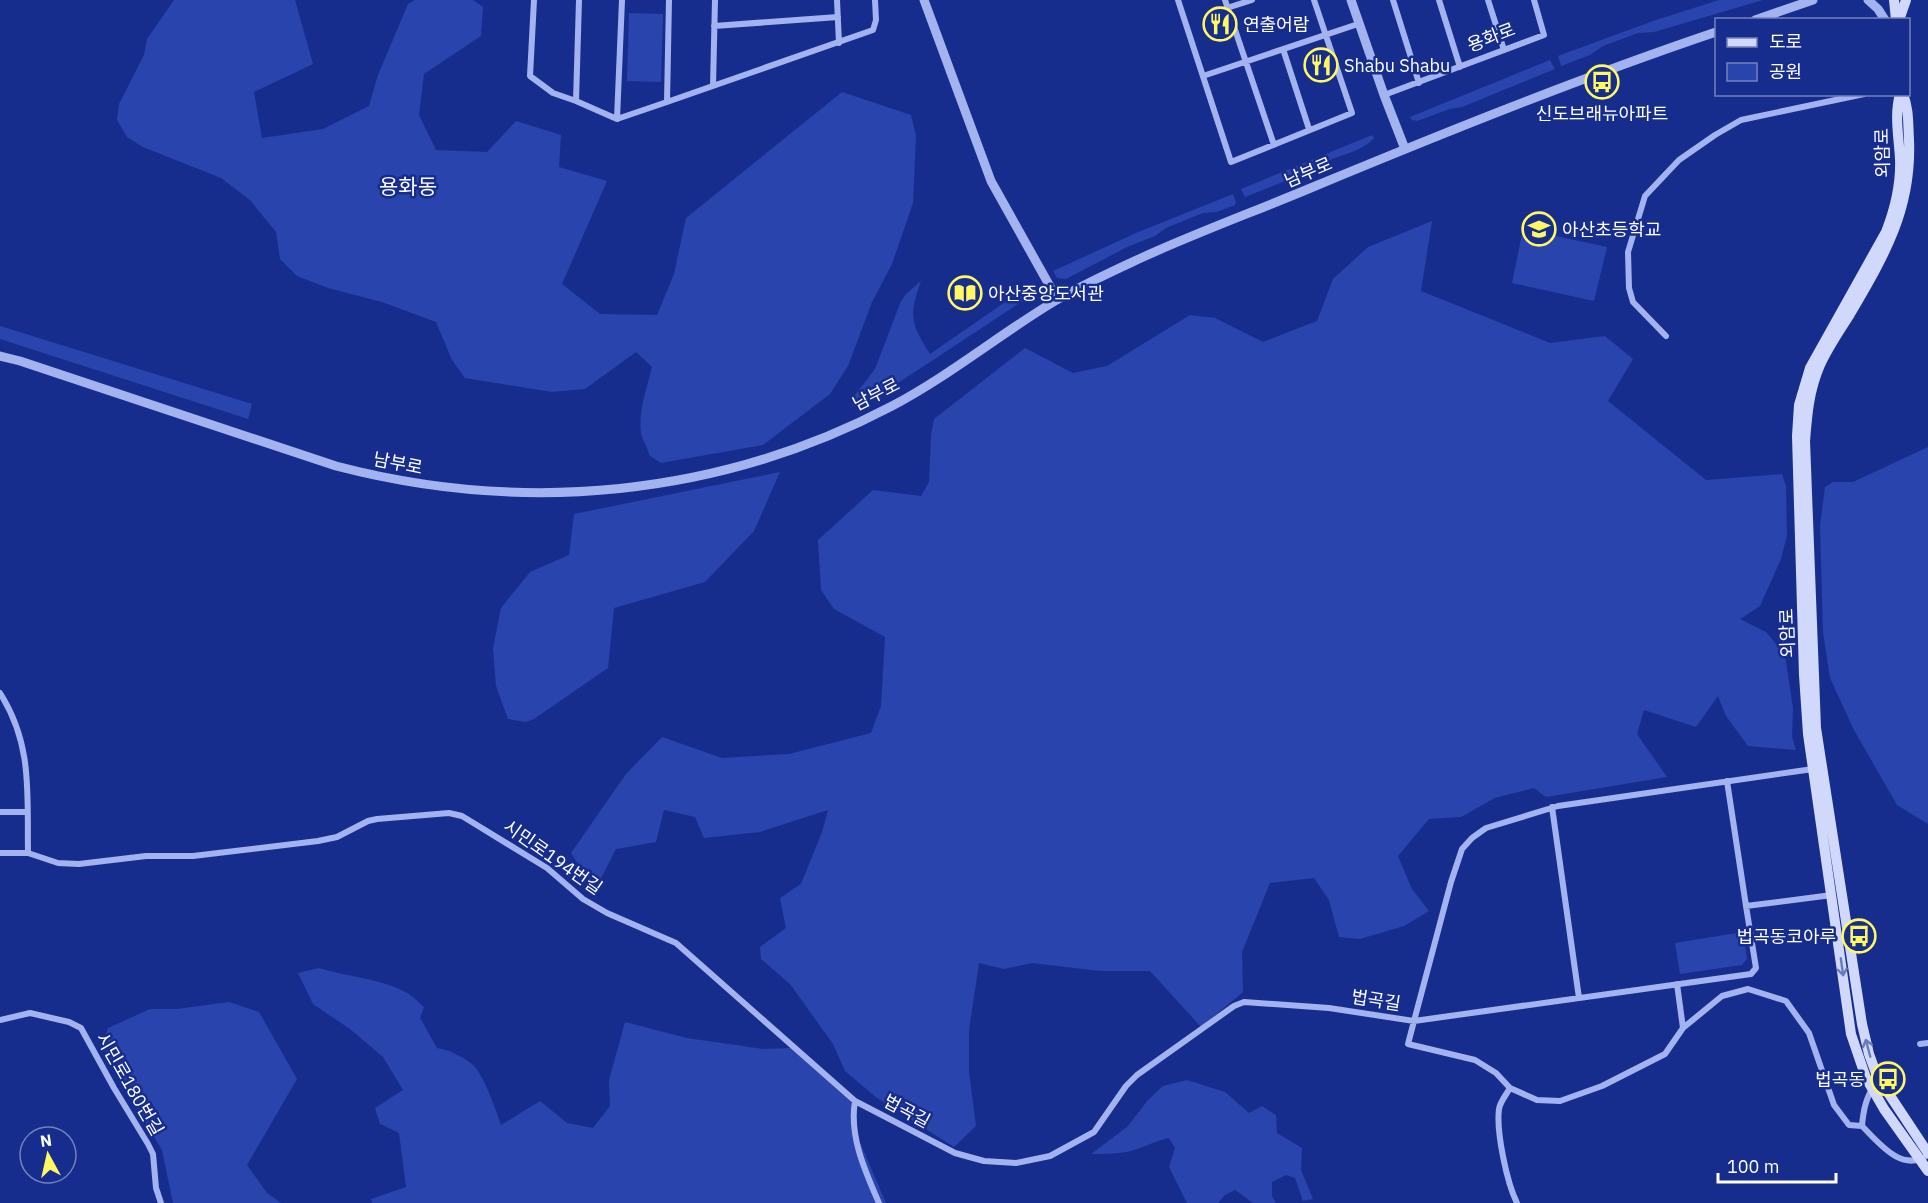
<svg xmlns="http://www.w3.org/2000/svg" width="1928" height="1203" font-family="'IBM Plex Sans','Noto Sans KR',sans-serif">
  <style>
    .green { fill: #2944ad }
    .lines { fill: none; stroke-linecap: round; stroke-linejoin: round }
    .minor { stroke: #a3b3ef; stroke-width: 6 }
    .tertiary { stroke: #a3b3ef; stroke-width: 9 }
    .secondary { stroke: #d0d8fb; stroke-width: 10 }
    .oneway { stroke: #6a7abf }
    .labels { text-anchor: middle; dominant-baseline: central; stroke-width: 5; stroke-linejoin: round; paint-order: stroke }
    .poi-label { font-size: 18px; fill: #fff; stroke: #172d8e; text-anchor: start }
    .street-label { font-size: 18px; fill: #fff; stroke: #172d8e }
    .quarter-label { font-size: 21px; fill: #fff; stroke: #172d8e }
  </style>
  <rect width="100%" height="100%" fill="#172d8e"/>
  <path class="green" d="M174,0H295L313,64L254,92L262,138L323,129L369,106L378,75L408,4L415,0H473L483,7L481,36L424,74L419,115L436,150L487,152L516,121L561,135L559,167L607,181L562,284L600,314L657,315L674,274L686,218L842,92L911,115L916,136L913,203L892,264L872,302L848,366L830,394L763,445L661,463L649,455C648,446 642,441 641,433C638,411 647,388 652,367L636,352L585,389L552,392L465,378L452,360L436,322L382,302L328,288L297,276L280,259L276,232L250,200L221,178L143,147L127,137L117,120L119,104L144,55L147,39Z
    M1719,0H1763L1654,32L1638,33L1603,46L1590,55L1561,66L1558,56L1653,21Z
    M629,13L663,14L661,82L627,81Z
    M1550,60L1555,69L1462,107L1450,109L1417,121L1412,120L1410,117Z
    M1372,135L1374,138C1361,154 1331,155 1315,169L1245,197L1241,189Z
    M1233,194L1236,202L1235,205L1217,212L1203,213L1166,228L1155,236L1127,247L1066,279L1057,278L1053,271L1136,233Z
    M1432,221L1421,291L1550,343L1605,336L1633,359L1608,401L1706,480L1782,474L1786,486L1787,535L1781,559L1760,606L1740,619L1766,632L1785,655L1793,708L1792,737L1796,750L1748,746L1726,716L1718,696L1696,727L1644,710L1637,734L1667,777L1546,797L1534,788L1495,798L1461,817L1429,819L1398,856L1412,889L1429,911L1404,926L1360,939L1339,937L1329,900L1314,878L1270,883L1242,952L1243,992L1201,1027L1150,971H1100L1032,963L1004,969L979,963L969,1030V1072L976,1126L954,1147L877,1098L845,1071L833,1044L790,984L761,959L760,947L786,928L780,898L801,884L822,832L828,810L760,832L704,838L695,817L664,810L656,842L616,849L595,890L571,853L626,774L662,737L722,758L789,754L871,733L881,706L885,637L834,609L821,590L818,540L873,490L921,496L929,482L931,435L934,419L1025,348L1073,373L1107,366L1190,315L1215,318L1263,342L1317,321L1333,279L1368,247Z
    M1523,229L1607,247L1594,301L1512,283Z
    M921,281C909,315 910,323 930,354L1033,283L1030,296L889,389L852,406V399L875,369L901,301L906,294Z
    M0,326L252,404L248,419L0,339Z
    M1928,447V824L1897,805L1854,730L1830,678L1823,632L1820,526L1825,487L1833,482H1853Z
    M780,472L754,531L705,582L614,608L608,668L534,719L526,722L508,719L496,686L493,648L501,608L530,572L569,555L574,514Z
    M1743,932L1747,959L1742,965L1680,974L1675,943Z
    M319,968C347,977 379,978 405,992C412,995 418,1002 424,1007L420,1018L437,1048C450,1050 466,1058 475,1067C485,1079 496,1110 501,1125L540,1101L567,1123L593,1128L610,1106L609,1080L625,1022L687,1038L763,1049L790,1048L827,1074L851,1096L856,1133L886,1203H372L371,1199L406,1187L399,1133L380,1124L375,1108L403,1090L383,1057L350,1029L313,1004L298,973Z
    M229,1002L259,1012L297,1079L247,1165L267,1193L281,1203H173L162,1150L124,1088L102,1044L108,1028L150,1009H177Z
    M1187,1080L1225,1092L1249,1113L1262,1106L1276,1115L1277,1133L1302,1148L1301,1170L1313,1199L1303,1201L1295,1178L1286,1175L1272,1182V1196L1276,1203H1253L1235,1190L1225,1195L1218,1203H1187L1169,1167L1175,1148L1169,1138C1155,1141 1144,1147 1131,1151C1118,1154 1105,1154 1091,1154L1127,1127L1148,1100L1163,1086Z"/>
  <g class="lines">
    <path class="minor" d="M534,0L530,76L553,93L576,101L579,0
      M837,0L839,43
      M1178,0L1231,162L1352,113L1314,0
      M1225,0L1274,145
      M1393,0L1419,83
      M1439,0L1460,67
      M1488,0L1504,50
      M1227,8L1252,0
      M714,26L838,17
      M1283,49L1309,129
      M1203,76L1358,24
      M713,86L715,0
      M1384,95L1544,35L1534,0
      M576,101L617,119L667,102L669,0
      M667,102L873,30L876,20L875,0
      M617,119L622,0
      M1666,336L1633,302L1629,288L1628,252L1645,196L1679,160L1715,135L1741,120L1864,94
      M0,693C33,745 27,794 28,853
      M1813,769L1558,806L1486,828L1472,838L1462,849L1451,882L1414,1021L1751,974L1756,968L1746,906L1832,895
      M1727,781L1746,906
      M1552,807L1579,998
      M0,812H27
      M0,853H28L58,863L79,864L146,856H193L318,841L337,837L368,821L377,819L449,813L462,816L547,868L583,899L607,913L676,943L855,1101L955,1153L984,1161L1016,1163L1050,1156L1094,1132L1126,1086L1137,1075L1234,1006L1244,1002L1329,1008L1414,1021L1408,1044L1475,1060L1496,1073L1510,1088L1537,1100L1560,1101L1602,1086L1665,1054L1683,1028L1677,984
      M0,1020L30,1013L69,1022L81,1028L114,1088L148,1144L153,1154L156,1188L161,1203
      M1683,1028L1722,996L1748,989L1786,1001L1809,1033L1834,1105L1849,1125L1862,1126C1880,1144 1902,1173 1928,1155
      M1920,1044L1928,1043
      M1510,1088C1506,1095 1500,1102 1499,1109C1496,1132 1507,1183 1517,1203
      M855,1101C849,1136 865,1171 879,1203
      M1862,1126C1863,1113 1865,1099 1873,1088"/>
    <path class="tertiary" d="M924,0L991,181L1057,299
      M1351,0L1384,95L1405,149
      M1868,0L1878,9L1885,20
      M1755,20L1813,0
      M0,356L20,361L336,466C524,515 719,497 892,406C949,376 1000,334 1055,301C1082,285 1113,271 1141,258C1198,232 1256,211 1313,187C1446,132 1580,78 1716,32"/>
    <path class="secondary" d="M1894,0L1896,20
      M1899,20L1906,0
      M1900,94C1894,115 1899,138 1900,159C1901,184 1895,209 1886,232L1810,368L1799,405L1797,436L1804,675L1808,734L1851,1034L1866,1078L1884,1109L1928,1171
      M1903,94C1909,109 1908,124 1909,140C1912,209 1884,256 1850,314C1840,330 1828,347 1820,365C1809,390 1807,415 1805,441L1816,728L1862,1024L1869,1054L1877,1076L1928,1153"/>
  </g>
  <defs><path id="oneway-shaft" d="M-6 0H5M1.5-3L5.5 0L1.5 3" fill="none" stroke-width="1.6" stroke-linecap="round" stroke-linejoin="round" transform="scale(1.5)"/></defs>
  <g class="oneway">
    <use href="#oneway-shaft" transform="translate(1842 967) rotate(82)"/>
    <use href="#oneway-shaft" transform="translate(1868 1048) rotate(-105)"/>
  </g>
  <defs>
    <g id="restaurant-ring" transform="scale(1.725)"><circle r="9.5" fill="#172d8e" stroke="#fff861" stroke-width="1.5"/><path d="M-5-6h1v4h1v-4h1v4h1v-4h1v5L-1.5 .5V6h-2V.5L-5-1ZM5-6V6H3V1.5H1.5Q1.5-4 5-6Z" fill="#fff861"/></g>
    <g id="bus-ring" transform="scale(1.725)"><circle r="9.5" fill="#172d8e" stroke="#fff861" stroke-width="1.5"/><path d="M-5-6H5V4H4V6H2V4H-2V6H-4V4H-5ZM-3.5-4V0h7V-4ZM-3.5 1.2v1.5H-2V1.2ZM2 1.2v1.5H3.5V1.2Z" fill="#fff861"/></g>
    <g id="school-ring" transform="scale(1.725)"><circle r="9.5" fill="#172d8e" stroke="#fff861" stroke-width="1.5"/><path d="M0-5L7-2L0 1L-7-2ZM-4 1L0 2.5L4 1V4Q0 6-4 4Z" fill="#fff861"/></g>
    <g id="library-ring" transform="scale(1.725)"><circle r="9.5" fill="#172d8e" stroke="#fff861" stroke-width="1.5"/><path d="M-6-4Q-3-5.5-.7-3.5V5Q-3 3-6 4ZM6-4Q3-5.5 .7-3.5V5Q3 3 6 4Z" fill="#fff861"/></g>
  </defs>
  <g fill-rule="evenodd">
    <use href="#restaurant-ring" x="1220" y="24"/>
    <use href="#restaurant-ring" x="1321" y="65"/>
    <use href="#bus-ring" x="1602" y="82"/>
    <use href="#school-ring" x="1539" y="229"/>
    <use href="#library-ring" x="965" y="293"/>
    <use href="#bus-ring" x="1859" y="936"/>
    <use href="#bus-ring" x="1888" y="1079"/>
  </g>
  <g class="labels">
    <g class="poi-label">
      <text x="1243" y="24">연출어람</text>
      <text x="1344" y="65">Shabu Shabu</text>
      <text x="1602" y="113" text-anchor="middle">신도브래뉴아파트</text>
      <text x="1562" y="229">아산초등학교</text>
      <text x="988" y="293">아산중앙도서관</text>
      <text x="1836" y="936" text-anchor="end">법곡동코아루</text>
      <text x="1865" y="1079" text-anchor="end">법곡동</text>
    </g>
    <g class="street-label">
      <text transform="translate(1491 37) rotate(-21)">용화로</text>
      <text transform="translate(1882 153) rotate(-91)">외암로</text>
      <text transform="translate(1308 172) rotate(-23)">남부로</text>
      <text transform="translate(876 394) rotate(-27)">남부로</text>
      <text transform="translate(398 463) rotate(11)">남부로</text>
      <text transform="translate(1787 633) rotate(-92)">외암로</text>
      <text transform="translate(553 857) rotate(35)">시민로194번길</text>
      <text transform="translate(1376 1000) rotate(9)">법곡길</text>
      <text transform="translate(130 1084) rotate(60)">시민로180번길</text>
      <text transform="translate(907 1111) rotate(28)">법곡길</text>
    </g>
    <g class="quarter-label">
      <text x="408" y="186">용화동</text>
    </g>
  </g>
  <rect x="1715" y="18" width="195" height="78" fill="#172d8e" stroke="#7481bb" stroke-width="1.5"/>
  <rect x="1727" y="38" width="30" height="9" fill="#d0d8fb" stroke="#7481bb" stroke-width="1.5"/>
  <text x="1769" y="48" font-size="18" fill="#ffffff">도로</text>
  <rect x="1727" y="63" width="30" height="18" fill="#2944ad" stroke="#7481bb" stroke-width="1.5"/>
  <text x="1769" y="78" font-size="18" fill="#ffffff">공원</text>
  <g transform="translate(48 1155) rotate(352)"><circle r="28" fill="#172d8e" stroke="#7481bb" stroke-width="1.5"/>
  <path d="M0-4.5L10 22L0 15L-10 22Z" fill="#fff861"/>
  <text y="-9" font-size="16" font-weight="bold" text-anchor="middle" fill="#ffffff">N</text>
  </g>
  <path d="M1718 1173v9h118v-9" fill="none" stroke="#ffffff" stroke-width="3"/>
  <text x="1727" y="1173" font-size="18" fill="#ffffff" stroke="#172d8e" stroke-width="4.5" paint-order="stroke">100 m</text>
</svg>
